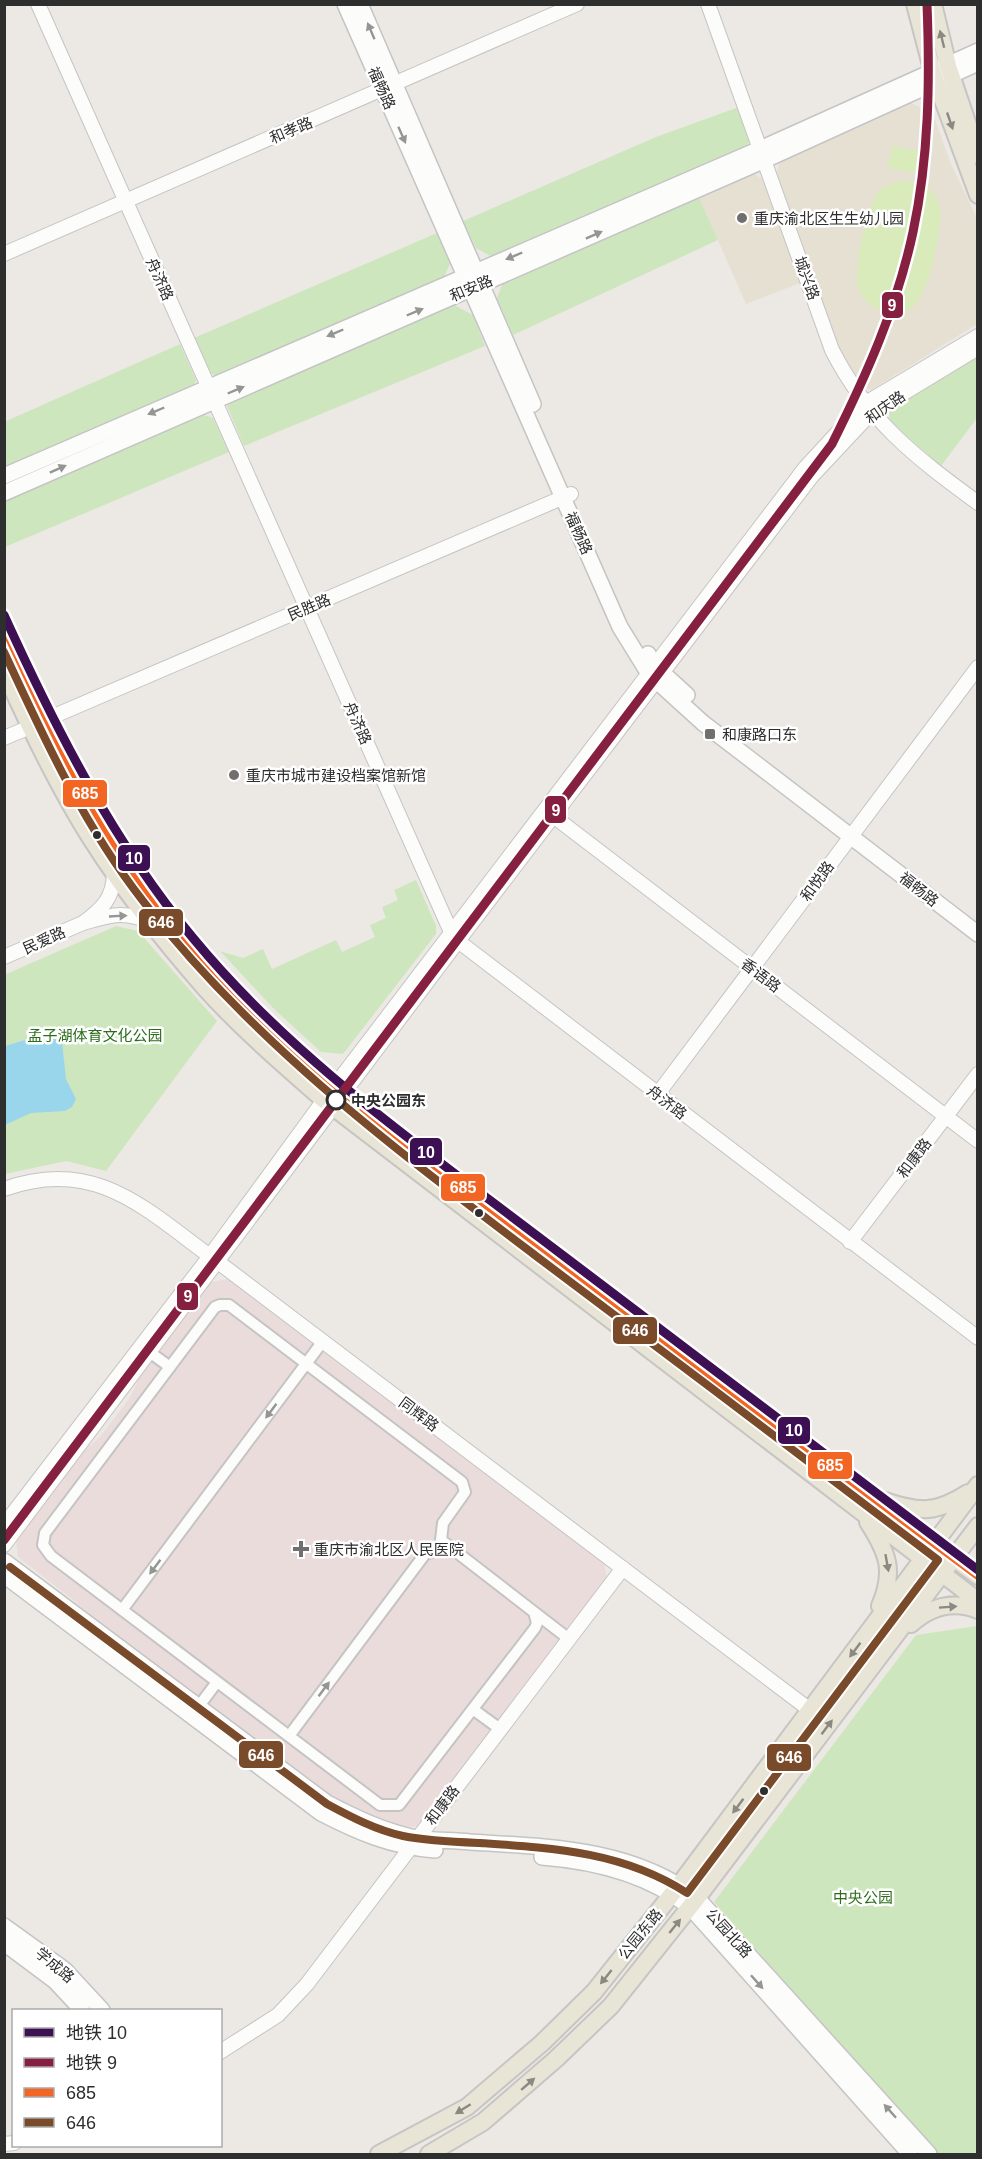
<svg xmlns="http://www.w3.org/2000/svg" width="982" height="2159" font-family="Helvetica,'Noto Sans SC',sans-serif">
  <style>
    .education { fill: #e6e0d3 }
    .medical { fill: #e9dcdb }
    .green { fill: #cee6be }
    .pitch { fill: #d9eabb }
    .water { fill: #99d6ec }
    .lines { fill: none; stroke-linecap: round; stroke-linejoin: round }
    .minor-casing { stroke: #c5c4c5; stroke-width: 14 }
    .tertiary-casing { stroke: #c5c4c5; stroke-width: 16 }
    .secondary-casing { stroke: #c5c4c5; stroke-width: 18 }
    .primary-casing { stroke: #c6c5c4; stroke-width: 20 }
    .minor { stroke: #fcfcfb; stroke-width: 10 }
    .tertiary { stroke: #fcfcfb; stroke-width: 14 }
    .secondary { stroke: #fcfcfb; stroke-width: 15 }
    .primary { stroke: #e8e4d6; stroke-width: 16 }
    .bus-1-casing { stroke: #fff; stroke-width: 12 }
    .bus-2-casing { stroke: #fff; stroke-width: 12 }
    .bus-1 { stroke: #f26522; stroke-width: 8 }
    .bus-2 { stroke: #7a4b2a; stroke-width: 8 }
    .metro-1-casing { stroke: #fff; stroke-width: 14 }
    .metro-2-casing { stroke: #fff; stroke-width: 14 }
    .metro-1 { stroke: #3c1053; stroke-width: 9 }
    .metro-2 { stroke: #862041; stroke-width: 9 }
    .oneway { fill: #959594 }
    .oneway2 { fill: #8b8982 }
    .poi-dot { fill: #706f6e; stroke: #fff; stroke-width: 2 }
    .bus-dot { fill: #2e2e2e; stroke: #fff; stroke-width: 2 }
    .stop-dot { fill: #fff; stroke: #2e2e2e; stroke-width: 3 }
    .labels { text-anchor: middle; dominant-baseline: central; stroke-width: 5; stroke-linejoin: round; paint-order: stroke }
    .street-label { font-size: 15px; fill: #2e2e2e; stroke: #fff }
    .poi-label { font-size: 15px; fill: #2e2e2e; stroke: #fff; text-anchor: start }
    .park-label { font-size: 15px; fill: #2c6e1b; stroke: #fff }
    .stop-label { font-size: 15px; font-weight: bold; fill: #2e2e2e; stroke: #fff; text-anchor: start }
    .line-badge { stroke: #fff; stroke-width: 2 }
    .badge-label { font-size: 16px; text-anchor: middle; font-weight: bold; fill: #fff }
  </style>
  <rect width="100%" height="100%" fill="#ece8e4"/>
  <path class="education" d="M911,103L933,114L951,164L977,218V324L871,390L861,387L838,346L776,172L781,161Z
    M750,172L763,179L800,283L746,304L698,195Z"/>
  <path class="medical" d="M228,1279L604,1563L607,1580L420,1825L407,1828L370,1818L329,1797L105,1629L76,1602L18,1557L16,1540L79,1455L99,1438L129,1399L142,1372L211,1282Z"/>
  <path class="green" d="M739,107L750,140L744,151L494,258L476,248L463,221L656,137Z
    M698,195L718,240L513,335L497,298L503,282Z
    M437,233L450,263L442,282L220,377L209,373L194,338Z
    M454,305L473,315L485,346L244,446L227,406L229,398Z
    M180,344L196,380L191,391L5,472L4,422Z
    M977,357V418L941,466L890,422L889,408Z
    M199,413L213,418L229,452L5,547V498Z
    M416,880L436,926V934L343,1054L321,1052L273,1008L220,951L243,958L263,949L272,969L336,940L342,952L375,937L370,925L386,918L382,907L398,900L394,890Z
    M116,926L138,931L217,1021L106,1171L66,1161L5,1174L4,975Z
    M977,1626V2154H937L714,1902L916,1635Z"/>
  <path class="pitch" d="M892,146L930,153L926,175L888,168Z
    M899,181C950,180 942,219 935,254C928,283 919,329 877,309C866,304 858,292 857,280C855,264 868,203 879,191C885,186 892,183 899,181Z"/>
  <path class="water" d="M45,1034L62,1042L66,1079L76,1099L72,1107L65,1111L31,1113L5,1125V1046Z"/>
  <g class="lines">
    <g class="minor-casing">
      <path id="minor" d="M220,1305H229L462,1482L465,1492L443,1523L441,1540L534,1612L537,1623L535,1628L399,1805H380L51,1556L43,1545L45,1533L215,1307Z
        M144,1348L170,1367
        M122,1610L323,1341
        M534,1612L569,1639
        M196,1710L217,1682
        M474,1710L500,1729
        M289,1736L425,1554L440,1549L451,1552"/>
    </g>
    <g class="tertiary-casing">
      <path id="tertiary" d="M38,4L451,932L458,941L978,1338
        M708,4L832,350C869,422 914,456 978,503
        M4,254L577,4
        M47,719L571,494
        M4,738L30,727
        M548,812L978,1141
        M114,872C114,898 102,909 83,923C111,915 124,910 152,923
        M4,957L83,923
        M657,1095L978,667
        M4,1189C97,1155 148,1212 218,1262L810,1710
        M850,1242L978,1074
        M4,1525L210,1256L324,1100L805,468L864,404L978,336
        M4,1545L458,941L812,476L871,413L978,348
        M220,2052L278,2015L307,1984L623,1568
        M4,2144L14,2143"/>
    </g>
    <g class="secondary-casing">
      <path id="secondary" d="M345,4L620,627L649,674L703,723L978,934
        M360,4L533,404
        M4,476L760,149L978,51
        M4,493L765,160L978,63
        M648,654L655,666L687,695
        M4,1561L327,1803C356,1818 383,1831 416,1838C433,1841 453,1840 470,1842C549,1847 632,1848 697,1898L929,2154
        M4,1575L321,1813C358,1832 392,1847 435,1850
        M542,1857C594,1861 649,1875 690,1907L910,2154
        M4,1926L65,1970L102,2010
        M4,1943L55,1981L82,2010"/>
    </g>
    <g class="primary-casing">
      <path id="primary" d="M915,4L933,73L978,195
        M933,4L948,66L978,155
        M4,626C46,718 89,813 150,894C265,1044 419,1154 568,1267C704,1370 840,1474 978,1576
        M4,670C30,728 58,787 92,840C125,892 164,941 205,988C241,1028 283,1064 324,1100L978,1601
        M885,1501C920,1513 937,1513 968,1493
        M868,1522C888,1553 895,1571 880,1606
        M911,1624C930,1607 953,1600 978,1610
        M379,2154L467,2107L542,2043L594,1992L680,1884L978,1485
        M429,2154L483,2122L556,2059L611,2006L697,1898L978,1526"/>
    </g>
    <use href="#minor" class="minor"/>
    <use href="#tertiary" class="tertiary"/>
    <use href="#secondary" class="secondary"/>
    <use href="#primary" class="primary"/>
    <g class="bus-1-casing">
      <path id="bus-1" d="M4,627C47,719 88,814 150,894C265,1043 419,1154 568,1267C704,1370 840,1474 978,1576"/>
    </g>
    <g class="bus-2-casing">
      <path id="bus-2" d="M4,652C44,738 84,826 143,901C252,1042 395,1149 536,1256C670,1357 805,1458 938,1560L687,1893C624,1852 554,1848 480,1843C455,1842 428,1841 403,1836C376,1830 351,1817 327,1804L10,1567"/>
    </g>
    <use href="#bus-1" class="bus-1"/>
    <use href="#bus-2" class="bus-2"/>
    <g class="metro-1-casing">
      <path id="metro-1" d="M4,615C56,729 113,842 193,938C291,1057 418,1145 540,1238C686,1348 832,1459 978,1570"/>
    </g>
    <g class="metro-2-casing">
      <path id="metro-2" d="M4,1540L832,444C866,376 897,307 913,232C929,157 930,81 927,4"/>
    </g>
    <use href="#metro-1" class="metro-1"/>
    <use href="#metro-2" class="metro-2"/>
  </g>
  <defs><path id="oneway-solid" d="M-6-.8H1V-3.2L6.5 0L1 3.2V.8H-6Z" transform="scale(1.5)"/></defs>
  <g class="oneway">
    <use href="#oneway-solid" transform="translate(371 31) rotate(-113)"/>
    <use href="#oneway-solid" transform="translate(402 135) rotate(66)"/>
    <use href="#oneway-solid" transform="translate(594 235) rotate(-24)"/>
    <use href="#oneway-solid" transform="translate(514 256) rotate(157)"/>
    <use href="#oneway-solid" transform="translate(415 312) rotate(-23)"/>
    <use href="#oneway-solid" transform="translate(335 333) rotate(157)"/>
    <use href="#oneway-solid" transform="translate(236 390) rotate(-23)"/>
    <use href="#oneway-solid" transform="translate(156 411) rotate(157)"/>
    <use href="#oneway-solid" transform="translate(58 469) rotate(-24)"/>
    <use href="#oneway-solid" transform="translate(118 916) rotate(-3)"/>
    <use href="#oneway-solid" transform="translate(271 1411) rotate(127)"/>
    <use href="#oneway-solid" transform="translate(155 1567) rotate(127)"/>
    <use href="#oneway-solid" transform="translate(324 1689) rotate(-53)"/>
    <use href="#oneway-solid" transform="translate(757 1982) rotate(48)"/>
    <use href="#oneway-solid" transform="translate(890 2111) rotate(-132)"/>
  </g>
  <g class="oneway2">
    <use href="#oneway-solid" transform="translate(942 39) rotate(-104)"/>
    <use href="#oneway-solid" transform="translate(950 121) rotate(71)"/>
    <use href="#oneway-solid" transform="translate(887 1563) rotate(80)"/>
    <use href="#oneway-solid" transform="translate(948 1607) rotate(-4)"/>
    <use href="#oneway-solid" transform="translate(855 1650) rotate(127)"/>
    <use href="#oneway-solid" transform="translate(827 1727) rotate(-53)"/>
    <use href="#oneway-solid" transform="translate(738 1806) rotate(127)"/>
    <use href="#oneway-solid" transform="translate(675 1926) rotate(-51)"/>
    <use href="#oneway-solid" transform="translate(606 1977) rotate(129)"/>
    <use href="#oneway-solid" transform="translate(528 2084) rotate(-41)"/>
    <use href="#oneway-solid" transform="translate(463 2109) rotate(148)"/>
  </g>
  <g class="poi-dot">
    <circle cx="742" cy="218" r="6"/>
    <rect x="704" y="728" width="12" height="12" rx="3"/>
    <circle cx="234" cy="775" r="6"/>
    <path d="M298 1540h6v6h6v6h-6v6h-6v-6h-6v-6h6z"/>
  </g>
  <g class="bus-dot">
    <circle cx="97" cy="835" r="5"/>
    <circle cx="479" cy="1213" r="5"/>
    <circle cx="764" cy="1791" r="5"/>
  </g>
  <circle class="stop-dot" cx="336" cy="1100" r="9"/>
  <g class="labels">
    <g class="street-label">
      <text transform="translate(382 88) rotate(66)">福畅路</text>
      <text transform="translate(291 130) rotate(-23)">和孝路</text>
      <text transform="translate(807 278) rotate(70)">城兴路</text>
      <text transform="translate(160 279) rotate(66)">舟济路</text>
      <text transform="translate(471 288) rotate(-23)">和安路</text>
      <text transform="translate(885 407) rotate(-35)">和庆路</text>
      <text transform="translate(579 533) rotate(66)">福畅路</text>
      <text transform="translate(309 607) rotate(-23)">民胜路</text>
      <text transform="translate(358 723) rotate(66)">舟济路</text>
      <text transform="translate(817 881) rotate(-54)">和悦路</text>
      <text transform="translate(919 889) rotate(38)">福畅路</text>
      <text transform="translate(44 940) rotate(-24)">民爱路</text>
      <text transform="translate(761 975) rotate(37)">香语路</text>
      <text transform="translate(667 1102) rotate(37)">舟济路</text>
      <text transform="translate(914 1158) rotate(-53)">和康路</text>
      <text transform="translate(419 1414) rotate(37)">同辉路</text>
      <text transform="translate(442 1805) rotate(-53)">和康路</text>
      <text transform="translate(729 1933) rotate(48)">公园北路</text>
      <text transform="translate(640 1934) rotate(-51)">公园东路</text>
      <text transform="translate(55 1965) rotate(40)">学成路</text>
    </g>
    <g class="poi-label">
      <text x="754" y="218">重庆渝北区生生幼儿园</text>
      <text x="722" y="734">和康路口东</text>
      <text x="246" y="775">重庆市城市建设档案馆新馆</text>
      <text x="314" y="1549">重庆市渝北区人民医院</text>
    </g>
    <g class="park-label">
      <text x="95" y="1035">孟子湖体育文化公园</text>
      <text x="863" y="1897">中央公园</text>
    </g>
    <g class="stop-label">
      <text x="351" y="1100">中央公园东</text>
    </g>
  </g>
  <g class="line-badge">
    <rect x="881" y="291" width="23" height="28" rx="6" fill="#862041"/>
    <rect x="62" y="779" width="46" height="29" rx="6" fill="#f26522"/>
    <rect x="544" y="795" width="23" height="29" rx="6" fill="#862041"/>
    <rect x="117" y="844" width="34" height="28" rx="6" fill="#3c1053"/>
    <rect x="138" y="908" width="46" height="29" rx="6" fill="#7a4b2a"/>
    <rect x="409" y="1137" width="34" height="29" rx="6" fill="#3c1053"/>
    <rect x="440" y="1173" width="46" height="29" rx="6" fill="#f26522"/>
    <rect x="176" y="1282" width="23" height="29" rx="6" fill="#862041"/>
    <rect x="612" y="1316" width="46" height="29" rx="6" fill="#7a4b2a"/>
    <rect x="777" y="1416" width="34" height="29" rx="6" fill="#3c1053"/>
    <rect x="807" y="1451" width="46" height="29" rx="6" fill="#f26522"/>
    <rect x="238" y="1740" width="46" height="29" rx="6" fill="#7a4b2a"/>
    <rect x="766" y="1743" width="46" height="29" rx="6" fill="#7a4b2a"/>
  </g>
  <g class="badge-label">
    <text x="892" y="311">9</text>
    <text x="85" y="799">685</text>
    <text x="556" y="816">9</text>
    <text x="134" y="864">10</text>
    <text x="161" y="928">646</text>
    <text x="426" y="1158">10</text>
    <text x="463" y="1193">685</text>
    <text x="188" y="1302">9</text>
    <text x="635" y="1336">646</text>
    <text x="794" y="1436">10</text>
    <text x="830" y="1471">685</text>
    <text x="261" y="1761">646</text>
    <text x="789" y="1763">646</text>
  </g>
  <rect width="982" height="2159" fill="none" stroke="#2e2e2e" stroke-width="12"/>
  <rect x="12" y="2009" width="210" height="138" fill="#ffffff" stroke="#ababab" stroke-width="1.5"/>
  <rect x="24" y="2028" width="30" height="9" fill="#3c1053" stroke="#ababab" stroke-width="1.5"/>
  <text x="66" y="2039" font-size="18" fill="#2e2e2e">地铁 10</text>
  <rect x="24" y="2058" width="30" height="9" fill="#862041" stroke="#ababab" stroke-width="1.5"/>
  <text x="66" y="2069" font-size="18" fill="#2e2e2e">地铁 9</text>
  <rect x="24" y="2088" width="30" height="9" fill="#f26522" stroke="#ababab" stroke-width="1.5"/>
  <text x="66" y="2099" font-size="18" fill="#2e2e2e">685</text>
  <rect x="24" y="2118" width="30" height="9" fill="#7a4b2a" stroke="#ababab" stroke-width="1.5"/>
  <text x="66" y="2129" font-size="18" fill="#2e2e2e">646</text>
</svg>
